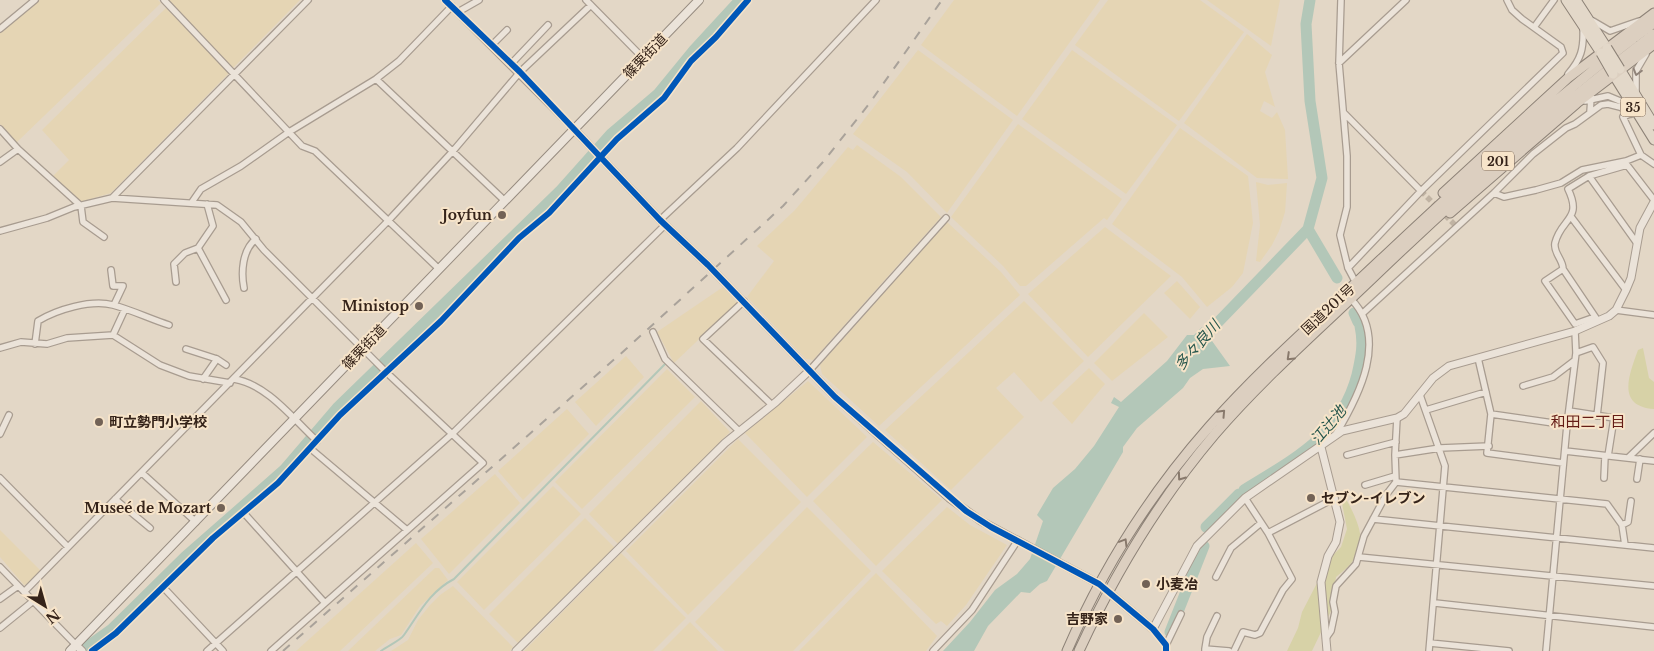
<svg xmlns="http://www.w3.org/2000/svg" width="1654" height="651" font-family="'Libre Baskerville','Noto Sans JP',serif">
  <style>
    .farmland { fill: #e5d5b4 }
    .green { fill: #d7d2a7 }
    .water { fill: #b3c7b8 }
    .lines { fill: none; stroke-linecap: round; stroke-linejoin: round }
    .stream { stroke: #b3c7b8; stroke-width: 2 }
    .river { stroke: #b3c7b8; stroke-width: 11 }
    .minor-tunnel { stroke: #c0b3a3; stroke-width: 5.5; stroke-dasharray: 5.5 3; stroke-linecap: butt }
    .minor-casing { stroke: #a89c90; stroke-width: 8 }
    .tertiary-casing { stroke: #a89c90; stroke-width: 9 }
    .secondary-casing { stroke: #978c80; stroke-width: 10 }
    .primary-casing { stroke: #8d8277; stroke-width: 11 }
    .trunk-casing { stroke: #8d8277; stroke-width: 11 }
    .minor { stroke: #ebe3d9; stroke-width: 5.5 }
    .tertiary { stroke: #ebe3d9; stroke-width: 7 }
    .secondary { stroke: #ebe3d9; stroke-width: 8 }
    .primary { stroke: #e3d8c9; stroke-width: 9 }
    .trunk { stroke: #dccfc0; stroke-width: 9 }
    .rail { stroke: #a9a29a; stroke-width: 2; stroke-dasharray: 9 9; stroke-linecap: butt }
    .primary-bridge-casing { stroke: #8d8277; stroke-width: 11; stroke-linecap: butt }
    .primary-bridge { stroke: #e3d8c9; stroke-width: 9 }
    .cycleway-casing { stroke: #f7e4c9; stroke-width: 9 }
    .cycleway { stroke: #0057b8; stroke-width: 6 }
    .oneway { stroke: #908379 }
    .oneway2 { stroke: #88796c }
    .poi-dot { fill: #726256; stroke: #f7e4c9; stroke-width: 2 }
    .labels { text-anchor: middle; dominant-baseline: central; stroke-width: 4; stroke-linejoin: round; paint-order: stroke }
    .shield { fill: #f7e4c9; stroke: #6f5d4e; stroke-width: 1 }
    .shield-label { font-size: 12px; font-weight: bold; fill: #352319 }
    .street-label { font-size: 14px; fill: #352319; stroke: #f7e4c9 }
    .poi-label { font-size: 14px; font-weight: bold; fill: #352319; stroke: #f7e4c9; text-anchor: end }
    .water-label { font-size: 15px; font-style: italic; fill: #27574d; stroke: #f7e4c9 }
    .neighbourhood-label { font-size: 15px; fill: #651c16; stroke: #f7e4c9 }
  </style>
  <rect width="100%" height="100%" fill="#e3d7c6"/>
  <path class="farmland" d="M40,0H158L161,3L16,143L0,124V33Z
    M169,0H300L232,69Z
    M954,0H1100L1017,116L921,45Z
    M1108,0H1200L1244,32L1179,121L1075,45Z
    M1207,0H1280L1271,46Z
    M166,8L230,72L111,193L80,202L53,176L69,160L42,130Z
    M1247,34L1272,55L1265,72L1275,107L1264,101L1260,111L1272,118L1277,112L1285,130L1288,179L1257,178L1184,123Z
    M918,50L1013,120L947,213L907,172L853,134Z
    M1072,50L1177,125L1126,194L1022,119Z
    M1018,124L1122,199L1107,220L1104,218L1026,286H1020L1003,266L951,217Z
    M1180,128L1248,176L1253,223L1243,273L1232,287L1207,307L1182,277L1112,224Z
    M857,145L901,177L941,217L813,360L806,359L747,297L774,261L757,246L795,210L848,147L853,150Z
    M1256,182L1268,185L1287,183L1285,212L1279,231L1272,245L1260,262L1256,261L1260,225Z
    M947,222L1001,272L1020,295L879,426L822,374L820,365Z
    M1105,227L1171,276L1088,357L1028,294Z
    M1177,281L1200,307L1190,319L1164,293Z
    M723,287L737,303L674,363L657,332Z
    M1024,301L1084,361L1041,402L1014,372L996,388L1024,417L951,490L885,430Z
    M1144,313L1168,337L1112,381L1094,363Z
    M626,356L644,377L596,426L575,402Z
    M1089,368L1105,384L1072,424L1052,403Z
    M667,369L695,397L582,509L555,482Z
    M808,381L867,437L807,497L745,433Z
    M701,401L730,432L618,544L589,514Z
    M567,409L589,434L523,500L498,471Z
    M738,439L801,502L688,615L626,551Z
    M873,442L942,500L876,566L813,501Z
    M495,474L520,503L449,574L421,539Z
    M553,486L581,514L484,610L457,582Z
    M807,507L871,571L793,651H725L695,622Z
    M947,507L970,525L1007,545L966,605L947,626L941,621L936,624L882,571Z
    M585,518L615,548L519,644L489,614Z
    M0,530L41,571L30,583L24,585L0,557Z
    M416,543L433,563L340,651H296Z
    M621,553L686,618L653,651H524Z
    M435,568H439L448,580L420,606L401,635L390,639L375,651H348Z
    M876,573L937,636L926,651H799Z
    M453,586L513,647L510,651H391L408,640L418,620L430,605L440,595Z
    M690,622L718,651H661Z"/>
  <path class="green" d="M1643,348L1649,378L1654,382V409C1616,406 1629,375 1638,350Z
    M1341,498L1346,499C1364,532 1370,552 1336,577L1331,611L1312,651H1287L1298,628L1302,612L1330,558L1341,547L1347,529Z"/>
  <path class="water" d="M1202,327L1230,366L1203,369L1190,378L1183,388L1137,428L1123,447V452L1047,581L1040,584L1030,593L1021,592L988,626L974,651H943L970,622L995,590L1017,574L1030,559L1043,521L1037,515L1053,488L1075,469L1094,446L1119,407L1111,403L1114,397L1121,402L1167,361L1187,335H1194Z"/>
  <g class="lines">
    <path class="stream" d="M381,651C387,646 400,641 404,635C419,614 429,592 454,579L666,363"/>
    <path class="river" d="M1308,229L1337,278
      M1354,313L1358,322
      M1197,344L1308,229L1322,178L1310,101L1306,24L1310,0
      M1244,490C1294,459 1341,436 1357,375C1361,357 1364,344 1360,326
      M1206,527L1239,494
      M1170,632L1204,546
      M81,651L112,629L185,557L284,470L337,408L561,190L611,134L658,94L694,50L740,0"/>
    <path class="minor-tunnel" d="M1421,191L1456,226"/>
    <g class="minor-casing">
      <path id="minor" d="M164,0L302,146L315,151L439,269
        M445,0L574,129
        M586,0L643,58
        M1341,0L1339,63L1347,156V207L1340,235L1348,268L1356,283
        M458,12L479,0
        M1593,21L1610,31L1639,21
        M1535,26L1554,0
        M0,29L35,0
        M492,45L507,30
        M1339,63L1406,0
        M511,64L548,25
        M1568,74C1581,59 1584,49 1583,28
        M376,79L505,201
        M1636,92V71L1646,54
        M1585,101L1608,96L1632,106
        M1590,112L1591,98
        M1344,113L1421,191
        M1632,113L1623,117L1641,155
        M0,129L18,149L81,206L83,222L104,237
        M0,162L18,149
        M1589,176L1636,242
        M1494,193L1504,197L1536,190L1561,183L1582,170L1626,161L1641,155L1654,164
        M112,198L308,0
        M192,202L201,189L241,166L289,132L376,79L399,61L452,6
        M1572,218L1626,290
        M660,220L737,148L876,0
        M0,231L47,218L74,207L112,198L217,205L241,222L264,250L386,372L483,463L271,651
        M198,248L226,300
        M1348,268L1421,191L1563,53L1561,47L1522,19L1512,10L1507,0
        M1563,269L1596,318
        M111,270L113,286H123L114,305
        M176,282L174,264L185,253L198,248L213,226L207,204
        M244,288C241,273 242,250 256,239
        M744,301L703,339L772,405
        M1616,310L1654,315
        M1363,313L1494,193L1533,154L1566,128L1575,124L1601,105L1608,104L1620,107L1631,114
        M1595,317L1575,324L1545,281L1563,269C1563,259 1553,253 1555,243C1561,218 1583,220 1568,189L1589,176L1627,165L1654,200
        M653,332L665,359L739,431
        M113,335L125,309
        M35,344L38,321C56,310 91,299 113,305C132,310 150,319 169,325
        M0,348L21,342L47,344L67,338L113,335L160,365L189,376L230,383
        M186,349L217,359L203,379
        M1576,353L1593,347L1603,363L1597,416
        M1478,358L1491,414L1487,453L1563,463
        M217,359L226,365
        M809,371L946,218
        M234,379C267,384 294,420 317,441
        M1523,386L1553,377L1574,361
        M1420,395L1445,466L1429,651
        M1426,410L1486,392
        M1569,411L1614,418L1608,456
        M1491,414L1567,425
        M0,434L9,415
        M1336,434C1359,396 1389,338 1351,299
        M311,449L407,530
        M1565,451L1654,461
        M1347,455L1396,442
        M1395,455L1440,448L1489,446
        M1629,457L1654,433
        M142,473L196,522
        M0,478L68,547
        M1604,478L1605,456
        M1637,479L1640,459
        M1396,482L1607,504L1622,525L1625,545
        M1365,485L1395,476
        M115,499L150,528
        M243,512L325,603
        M1373,519L1654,548
        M1622,525L1628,522L1631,501
        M1268,533L1335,498
        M1359,557L1654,586
        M0,567L76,645
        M1216,577L1231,548L1261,523
        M163,587L223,651
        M24,592L388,221L453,151L520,72L591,5
        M0,599L18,586
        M1435,603L1654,627
        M0,628L32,602
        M1153,629L1166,645V651
        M1326,638L1331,631L1335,612L1333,602L1336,586L1356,564L1364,536L1386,495L1396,482L1395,455L1397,418
        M1430,643L1509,651
        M1166,645L1181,614
        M1205,649L1207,637L1217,616
        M92,651L116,633L213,538L278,483L340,415L441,321L519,238L549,213L617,139L664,98L691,61L716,37L748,0
        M207,651L453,433L665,225
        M933,651L972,610L1018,540
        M1205,651V649L1229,651
        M1234,651L1243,632L1255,635L1260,633L1283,590L1292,579L1268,533L1245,498
        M1546,651L1567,425L1576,353L1575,331"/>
    </g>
    <g class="tertiary-casing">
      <path id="tertiary" d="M574,129L660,220L708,265L835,397L949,498L981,521L1099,584L1153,629L1197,546L1245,498L1342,431L1397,418L1404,414L1433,378L1449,366L1575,331L1609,316L1616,310L1626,290L1631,278L1640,228L1654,202
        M1321,447L1340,522L1336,542L1328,556L1321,582L1327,651
        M76,645L82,651
        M516,651L725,443L776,402L809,371"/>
    </g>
    <g class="secondary-casing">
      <path id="secondary" d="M70,651L699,0"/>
    </g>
    <g class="primary-casing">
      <path id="primary" d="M1566,0L1601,53
        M1576,0L1607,48
        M1620,69L1654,125
        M1613,74L1654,140"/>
    </g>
    <g class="trunk-casing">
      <path id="trunk" d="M1443,193L1568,78L1654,13
        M1450,213L1577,103L1654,44
        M1067,651C1102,570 1150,494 1209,427C1261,368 1320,317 1377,263C1467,179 1555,96 1654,23
        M1079,651C1115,573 1159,500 1215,434C1265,376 1324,325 1379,272C1467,188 1557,107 1654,34"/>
    </g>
    <use href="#minor" class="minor"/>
    <use href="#tertiary" class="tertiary"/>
    <use href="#secondary" class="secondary"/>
    <use href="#primary" class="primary"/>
    <use href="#trunk" class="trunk"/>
    <path class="rail" d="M283,651L626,349L783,206L823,162L869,104L942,0"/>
    <g class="primary-bridge-casing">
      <path id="primary-bridge" d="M1607,48L1620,69
        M1601,53L1613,74"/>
    </g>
    <use href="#primary-bridge" class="primary-bridge"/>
    <g class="cycleway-casing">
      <path id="cycleway" d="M445,0L520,72L660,220L708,265L835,397L966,511L991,527L1099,584L1153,629L1166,645V651
        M92,651L116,633L213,538L278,483L340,415L441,321L519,238L549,213L617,139L664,98L691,61L716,37L748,0"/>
    </g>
    <use href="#cycleway" class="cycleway"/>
  </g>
  <defs><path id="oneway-chevron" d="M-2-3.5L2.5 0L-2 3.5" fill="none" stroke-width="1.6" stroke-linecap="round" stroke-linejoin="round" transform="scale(1.25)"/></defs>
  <use class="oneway" href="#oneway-chevron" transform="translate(1637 72) rotate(106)"/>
  <g class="oneway2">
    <use href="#oneway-chevron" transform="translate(1290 357) rotate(136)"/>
    <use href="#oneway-chevron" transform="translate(1222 413) rotate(-47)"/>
    <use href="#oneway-chevron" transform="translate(1181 477) rotate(126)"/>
    <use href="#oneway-chevron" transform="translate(1124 542) rotate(-59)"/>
  </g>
  <g class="poi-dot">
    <circle cx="502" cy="215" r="5"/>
    <circle cx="419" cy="306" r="5"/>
    <circle cx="99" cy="422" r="5"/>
    <circle cx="1311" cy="498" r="5"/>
    <circle cx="221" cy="508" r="5"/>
    <circle cx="1146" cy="584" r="5"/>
    <circle cx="1118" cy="619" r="5"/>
  </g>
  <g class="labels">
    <g class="shield">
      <rect x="1620.5" y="97.5" width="25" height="19" rx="4"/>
      <rect x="1482" y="151.5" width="32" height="19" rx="4"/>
    </g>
    <g class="shield-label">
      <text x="1633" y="107">35</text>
      <text x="1498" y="161">201</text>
    </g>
    <g class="street-label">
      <text transform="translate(645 56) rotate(-46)">篠栗街道</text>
      <text transform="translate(1328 309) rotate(-43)">国道201号</text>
      <text transform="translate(364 347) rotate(-46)">篠栗街道</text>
    </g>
    <g class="poi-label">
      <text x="492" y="215">Joyfun</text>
      <text x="409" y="306">Ministop</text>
      <text x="109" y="422" text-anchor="start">町立勢門小学校</text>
      <text x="1321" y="498" text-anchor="start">セブン-イレブン</text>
      <text x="211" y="508">Museé de Mozart</text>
      <text x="1156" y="584" text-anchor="start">小麦冶</text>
      <text x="1108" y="619">吉野家</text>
    </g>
    <g class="water-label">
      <text transform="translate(1197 345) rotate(-49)">多々良川</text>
      <text transform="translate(1328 425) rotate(-50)">江辻池</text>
    </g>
    <g class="neighbourhood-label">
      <text x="1588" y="421">和田二丁目</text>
    </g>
  </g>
  <g transform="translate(45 606) rotate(143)" stroke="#f7e4c9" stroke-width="4" paint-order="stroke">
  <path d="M0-4L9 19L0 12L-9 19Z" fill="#352319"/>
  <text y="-8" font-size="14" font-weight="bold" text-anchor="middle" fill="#352319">N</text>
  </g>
</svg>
